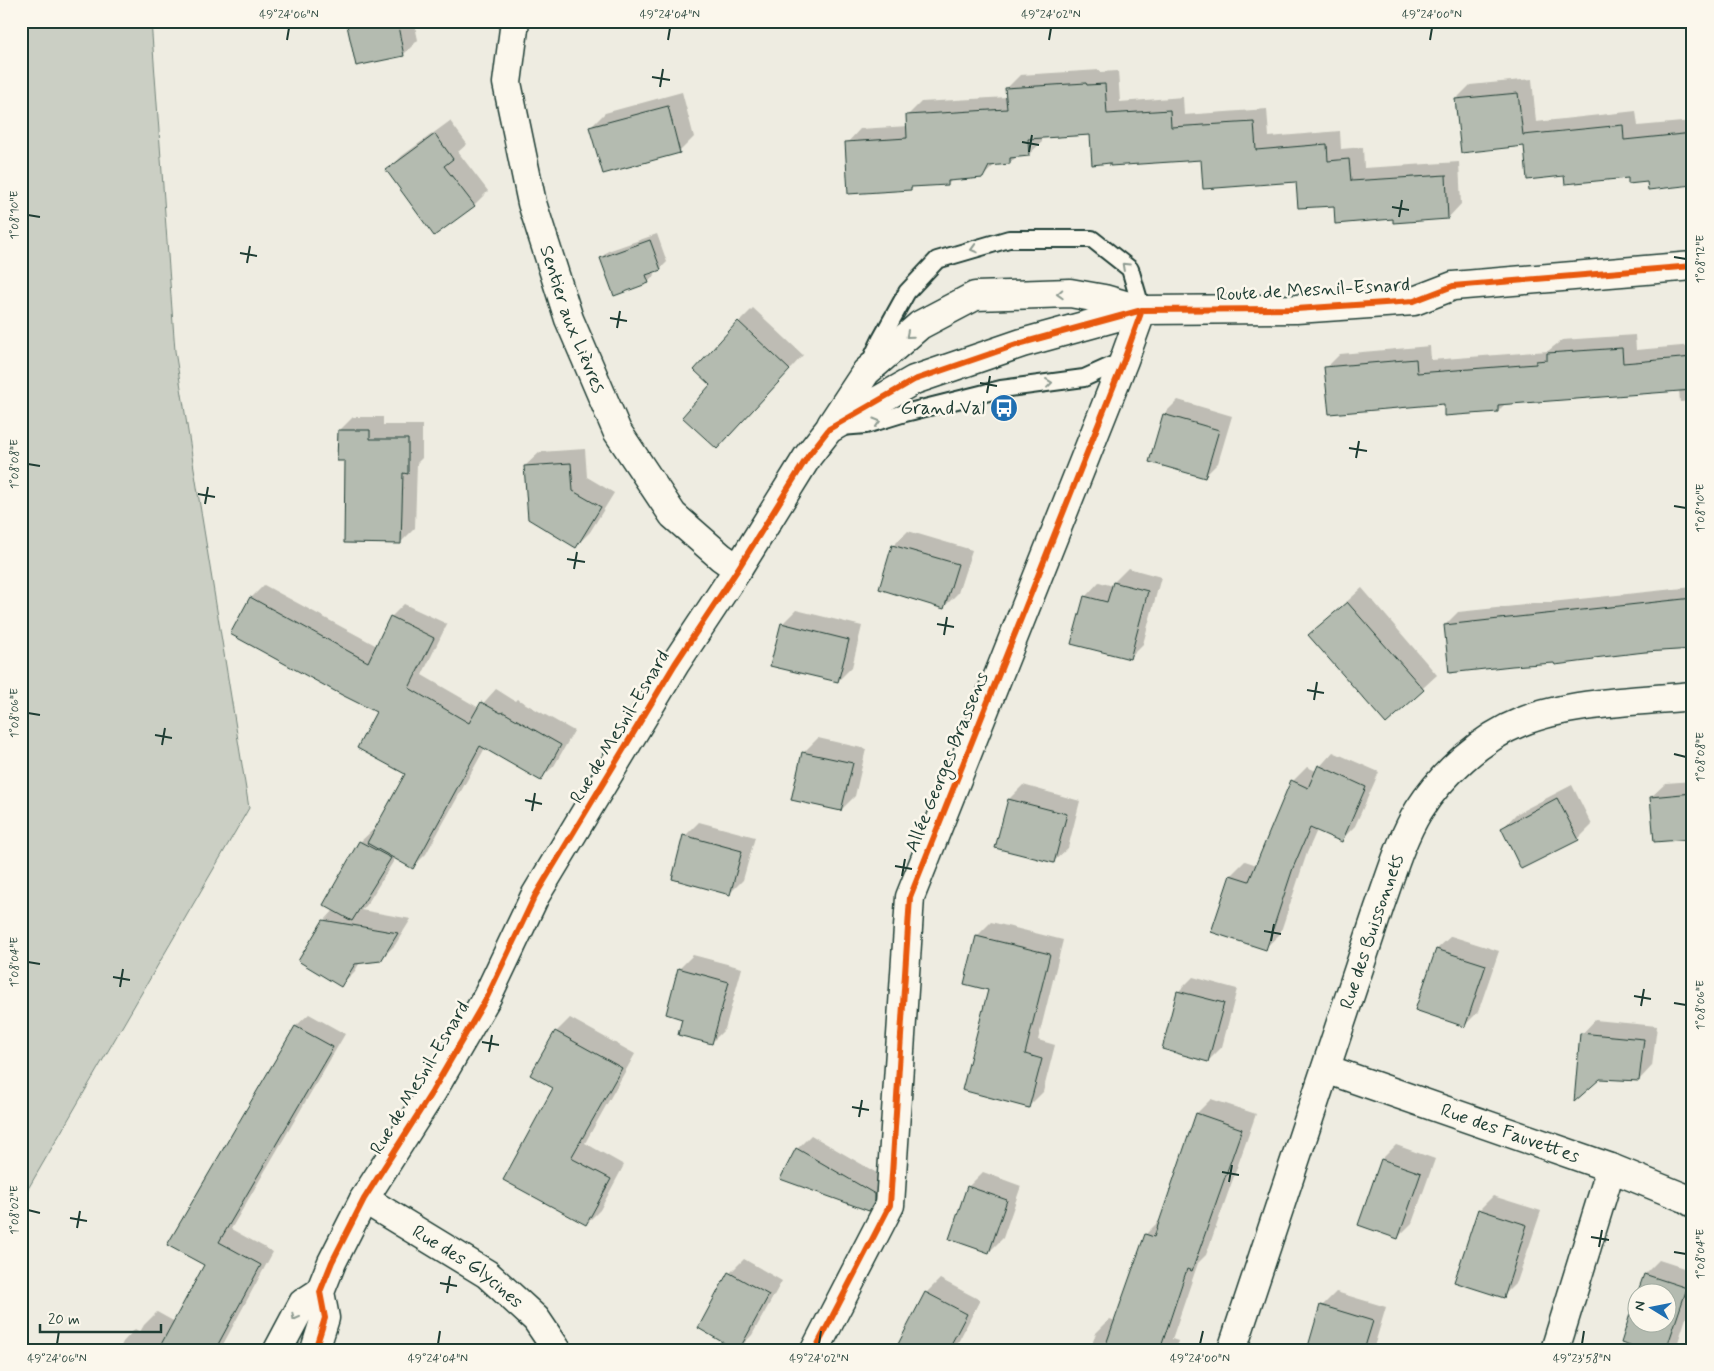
<svg xmlns="http://www.w3.org/2000/svg" width="1714" height="1371" font-family="Mynerve,sans-serif">
  <style>
    .green { fill: #cbcfc4; stroke: #75867c }
    .shadow { fill: #0003 }
    .building { fill: #b4bbb0; stroke: #1f3d34 }
    .lines { fill: none; stroke-linecap: round; stroke-linejoin: round }
    .lane-casing { stroke: #1f3d34; stroke-width: 20 }
    .street-casing { stroke: #1f3d34; stroke-width: 31 }
    .secondary-casing { stroke: #1f3d34; stroke-width: 31 }
    .lane { stroke: #fbf7ec; stroke-width: 16 }
    .street { stroke: #fbf7ec; stroke-width: 28 }
    .secondary { stroke: #fbf7ec; stroke-width: 28 }
    .cycleway-casing { stroke: #fbf7ec; stroke-width: 9 }
    .cycleway { stroke: #e8590c; stroke-width: 6 }
    .oneway { stroke: #8d9a90 }
    .ticks { fill: none; stroke: #1f3d34; stroke-width: 2 }
    .labels { text-anchor: middle; dominant-baseline: central; stroke-width: 5; stroke-linejoin: round; paint-order: stroke }
    .street-label { font-size: 19px; fill: #1f3d34; stroke: #fbf7ec }
    .poi-label { font-size: 19px; fill: #1f3d34; stroke: #fbf7ec; text-anchor: end }
    .neatline { fill: none; stroke: #1f3d34; stroke-width: 2 }
    .ticks-label { font-size: 12px; text-anchor: middle; fill: #1f3d34 }
  </style>
  <rect width="100%" height="100%" fill="#eeece1"/>
  <filter id="ink" filterUnits="userSpaceOnUse"><feTurbulence type="fractalNoise" baseFrequency=".02" numOctaves="2"/><feDisplacementMap in="SourceGraphic" scale="10" xChannelSelector="R" yChannelSelector="G"/><feConvolveMatrix kernelMatrix="1 2 1 2 8 2 1 2 1" color-interpolation-filters="sRGB"/></filter>
  <g filter="url(#ink)">
    <path class="green" d="M21,21H151L175,351L249,808L21,1201Z"/>
    <path class="shadow" d="M348,21H414L418,40L404,54L357,65Z
      M1100,70V72L1118,71L1120,102L1183,97L1184,115L1267,109L1269,137L1340,131L1341,149L1363,147L1364,168L1459,162L1461,204L1448,218L1394,217L1335,204L1298,180L1202,159L1111,162L1091,133L1042,137V142L1028,155L1017,156L1010,163L995,164L983,177L953,179L948,184L913,186L911,188L847,143L860,129L908,126L907,116L921,102L1007,97L1006,89L1020,75Z
      M1532,79L1536,122L1636,111L1638,126L1693,121V184L1648,181L1629,176L1565,175L1525,144L1456,99L1470,85Z
      M682,92L694,137L680,151L604,172L591,127L605,113Z
      M450,121L467,144L458,152L488,191L474,205L388,170L402,156Z
      M657,234L667,262L660,269L654,271L655,275L648,282L601,258L608,251Z
      M753,308L803,355L731,434L712,385L739,322Z
      M1635,335L1636,350L1693,345V401L1680,402L1679,390L1506,403L1498,411L1445,403L1326,368L1340,354L1430,346L1431,360L1548,351L1562,340Z
      M1178,400L1232,416L1218,463L1204,477L1151,461L1164,414Z
      M353,417H383V425H422V458L417,463L415,528L401,542L346,459L339,431Z
      M585,449L587,477L614,493L590,532L576,546L525,466L540,452Z
      M908,531L972,550L958,593L944,607L881,588L894,545Z
      M1128,568L1161,577L1143,644L1129,658L1085,597L1099,582L1113,586L1114,582Z
      M264,585L377,646L391,617L404,604L447,624L422,675L479,708L496,689L515,701L517,699L574,731L554,766L540,779L485,748L426,854L413,867L396,857L366,906L361,910L411,919L395,945L381,959L360,962L355,971L341,985L324,921L334,910L360,842L375,828L376,829L407,774L378,711L251,598Z
      M1693,587V649L1596,656L1593,659L1556,662L1445,625L1458,612Z
      M1362,588L1437,675L1386,722L1310,635Z
      M796,610L862,626L852,667L838,681L782,624Z
      M818,738L866,749L855,796L841,810L804,752Z
      M1333,752L1379,772L1355,826L1341,840L1317,830L1307,853L1280,934L1265,948L1213,931L1231,875L1245,861L1257,865L1293,781L1307,767L1316,771Z
      M1693,781V838L1651,797L1666,783Z
      M1023,785L1080,801L1068,848L1053,862L1009,799Z
      M1572,785L1592,825L1578,839L1502,829L1516,814Z
      M699,822L755,837L743,880L729,894L685,836Z
      M991,922L1063,940L1038,1040L1055,1045L1043,1092L1029,1106L989,989L965,983L977,936Z
      M1451,936L1499,951L1478,1012L1464,1026L1417,1009L1437,949Z
      M693,955L742,968L725,1029L711,1043L683,1018L679,969Z
      M1193,977L1237,989L1222,1047L1208,1061L1179,991Z
      M309,1014L345,1034L231,1229L273,1252L220,1350H119L123,1342L135,1329L140,1332L144,1325L157,1312L175,1322L206,1265L169,1245L296,1026Z
      M570,1018L635,1054L585,1143L624,1165L600,1210L586,1224L554,1088L556,1032Z
      M1595,1020L1657,1026L1652,1066L1639,1080L1599,1078L1582,1034Z
      M1211,1099L1256,1114L1206,1255L1198,1263L1172,1339L1178,1341L1175,1350H1090L1096,1333L1110,1319L1116,1321L1146,1234L1160,1220L1197,1113Z
      M811,1135L889,1180L883,1195L869,1209L797,1149Z
      M1396,1145L1435,1159L1412,1223L1398,1237L1382,1159Z
      M983,1172L1021,1186L1003,1238L989,1252L951,1238L969,1186Z
      M1493,1196L1541,1211L1517,1282L1503,1296L1479,1210Z
      M744,1259L782,1281L752,1335L738,1349L730,1273Z
      M1659,1260L1693,1271V1297L1678,1342L1670,1350H1645L1622,1342L1636,1299V1324H1666V1294L1645,1274Z
      M940,1279L980,1300L954,1350H900L926,1293Z
      M1336,1292L1386,1307L1373,1350H1309L1322,1306Z"/>
    <path class="building" d="M346,21H397L404,56L356,66Z
      M1086,83L1087,85L1105,84L1107,114L1170,110L1171,127L1254,122L1256,150L1327,144L1328,161L1349,159L1351,181L1446,175L1448,219L1393,223V219L1335,224L1334,206L1298,208L1296,182L1203,189L1201,160L1110,166V163L1092,165L1090,135L1028,139L1029,156L1010,158V164L989,166L983,178L948,181V185L911,187V190L848,194L845,142L907,138L906,115L1007,109L1005,88Z
      M1518,93L1523,135L1623,125L1624,140L1693,133V185L1648,190L1647,182L1628,184V178L1565,184L1564,176L1527,180L1524,146L1461,153L1455,99Z
      M668,106L680,153L603,174L589,127Z
      M435,134L453,159L444,166L475,206L434,236L386,170Z
      M650,240L661,270L646,275L649,283L614,296L600,258Z
      M738,321L790,370L717,449L682,417L710,385L694,370Z
      M1622,348L1623,363L1693,357V390L1498,405V412L1444,416V404L1329,414L1324,367L1416,359L1417,373L1536,364V361L1547,360V353Z
      M1163,414L1219,430L1205,478L1149,462Z
      M338,430H370V439H408V474L403,473L401,544L344,543L345,461H337Z
      M571,463L573,491L601,507L576,548L528,519L524,466Z
      M892,545L958,564L944,609L879,589Z
      M1113,582L1148,591L1130,659L1071,644L1084,596L1107,602Z
      M250,597L368,662L390,616L434,638L409,688L469,723L481,702L501,713L503,712L561,745L541,781L480,746L413,869L367,843L405,774L357,748L376,712L342,695L230,634Z
      M1693,598V649L1645,652L1594,658V660L1555,665L1554,663L1512,666L1449,673L1444,625Z
      M1347,602L1424,690L1386,724L1308,635Z
      M781,623L849,640L838,682L770,666Z
      M802,752L853,763L841,811L791,800Z
      M1318,765L1366,787L1342,842L1310,828L1293,868L1266,950L1211,932L1230,875L1249,881L1291,780L1308,788Z
      M1693,793V839L1654,842L1650,797Z
      M1557,798L1579,840L1521,869L1501,828Z
      M1008,799L1067,814L1054,863L995,848Z
      M683,835L742,851L730,895L672,879Z
      M359,841L391,858L352,921L323,905Z
      M323,920L398,933L381,961L355,964L341,987L298,961Z
      M976,936L1050,954L1025,1054L1042,1059L1029,1108L962,1090L988,990L964,984Z
      M1436,949L1486,965L1465,1027L1415,1010Z
      M678,968L729,982L712,1044L678,1035L682,1019L666,1014Z
      M1177,991L1224,1003L1208,1062L1162,1049Z
      M295,1026L333,1047L219,1242L261,1265L215,1350H158L204,1265L167,1245Z
      M555,1031L622,1068L571,1158L611,1179L586,1225L503,1180L553,1088L530,1075Z
      M1580,1033L1644,1039L1639,1081L1600,1079L1574,1102Z
      M1196,1113L1242,1129L1192,1271L1187,1269L1160,1350H1104L1145,1234L1154,1237Z
      M796,1148L875,1194V1201L869,1211L780,1179Z
      M1381,1159L1421,1173L1398,1239L1358,1225Z
      M967,1186L1007,1200L989,1253L949,1239Z
      M1478,1209L1527,1225L1504,1298L1454,1282Z
      M728,1272L769,1295L739,1350H736L698,1328Z
      M1644,1274L1687,1288L1666,1350H1642L1621,1343L1636,1295V1324H1666V1294H1637Z
      M925,1292L967,1314L948,1350H895Z
      M1320,1305L1373,1321L1364,1350H1307Z"/>
    <g class="lines">
      <g class="lane-casing">
        <path id="lane" d="M870,362L881,339L907,292L937,260L1009,239H1092L1130,269L1142,310
          M841,427L866,425L905,413L1001,389L1084,378L1124,360"/>
      </g>
      <g class="street-casing">
        <g id="street">
          <path id="s1" d="M515,21L507,83L532,203L569,319L617,431L673,515L721,557L738,569"/>
          <path id="s2" d="M1326,1069L1611,1168L1685,1198L1693,1203"/>
          <path id="s3" d="M364,1199L487,1274L536,1319L557,1350"/>
          <path d="M815,1350L890,1205L910,897L1124,360L1142,310"/>
          <path id="s4" d="M1232,1350L1379,908C1391,875 1401,839 1419,810C1441,775 1482,737 1521,722C1570,702 1640,701 1693,696"/>
          <path d="M1555,1350L1611,1168"/>
        </g>
      </g>
      <g class="secondary-casing">
        <path id="secondary" d="M831,425L866,372L920,325L975,296L1070,293L1104,299L1142,310
          M278,1350L303,1303L320,1292
          M315,1350L325,1318L320,1292L332,1262L364,1199L432,1092L487,997L535,896L675,664L738,569L808,456L829,429L914,380L1022,343L1142,310L1296,309L1414,301L1453,286L1693,266"/>
      </g>
      <use href="#lane" class="lane"/>
      <use href="#street" class="street"/>
      <use href="#secondary" class="secondary"/>
      <g class="cycleway-casing">
        <path id="cycleway" d="M315,1350L325,1318L320,1292L332,1262L364,1199L432,1092L487,997L535,896L675,664L738,569L808,456L829,429L914,380L1022,343L1142,310L1296,309L1414,301L1453,286L1693,266
          M815,1350L890,1205L910,897L1124,360L1142,310"/>
      </g>
      <use href="#cycleway" class="cycleway"/>
    </g>
    <defs><path id="oneway-chevron" d="M-2-3.5L2.5 0L-2 3.5" fill="none" stroke-width="1.6" stroke-linecap="round" stroke-linejoin="round" transform="scale(1.25)"/></defs>
    <g class="oneway">
      <use href="#oneway-chevron" transform="translate(974 249) rotate(164)"/>
      <use href="#oneway-chevron" transform="translate(1125 266) rotate(-137)"/>
      <use href="#oneway-chevron" transform="translate(1060 294) rotate(177)"/>
      <use href="#oneway-chevron" transform="translate(909 335) rotate(139)"/>
      <use href="#oneway-chevron" transform="translate(1049 383) rotate(-7)"/>
      <use href="#oneway-chevron" transform="translate(877 422) rotate(-17)"/>
      <use href="#oneway-chevron" transform="translate(295 1317) rotate(118)"/>
    </g>
  </g>
  <path class="ticks" d="M287,40L289,28M668,40L670,28M1049,40L1051,28M1430,40L1432,28M652,77L670,80M660,87L663,69M1022,142L1039,145M1029,152L1032,135M1392,207L1409,210M28,215L40,217M1399,217L1402,200M240,253L257,256M1674,257L1686,259M247,263L250,246M610,318L627,321M617,328L620,311M980,383L997,386M987,393L990,376M1349,448L1367,451M1356,458L1359,441M28,464L40,466M198,494L215,497M205,504L208,487M1674,506L1686,508M567,559L585,562M574,569L577,552M937,624L954,627M944,635L947,617M1307,690L1324,693M1314,700L1317,682M28,713L40,715M155,735L172,738M162,745L165,728M1674,754L1686,757M525,800L542,804M532,811L535,793M895,866L912,869M902,876L905,859M1264,931L1281,934M1271,941L1274,924M28,962L40,964M113,977L130,980M120,987L123,969M1634,996L1651,999M1674,1003L1686,1005M1641,1006L1644,989M482,1042L499,1045M489,1052L492,1035M852,1107L869,1110M859,1117L862,1100M1222,1172L1239,1175M1229,1182L1232,1165M28,1210L40,1213M70,1218L87,1221M77,1228L80,1211M1591,1237L1609,1240M1599,1247L1602,1230M1674,1252L1686,1254M440,1283L457,1286M447,1293L450,1276M57,1344L59,1331M438,1344L440,1331M819,1344L821,1331M1200,1344L1203,1331M1582,1344L1584,1331"/>
  <defs>
    <g id="bus-disc" transform="scale(1.4375)"><circle r="9.5" fill="#1f6fb2" stroke="#fbf7ec"/><path d="M-5-6H5V4H4V6H2V4H-2V6H-4V4H-5ZM-3.5-4V0h7V-4ZM-3.5 1.2v1.5H-2V1.2ZM2 1.2v1.5H3.5V1.2Z" fill="#fff"/></g>
  </defs>
  <g fill-rule="evenodd">
    <use href="#bus-disc" x="1004" y="408"/>
  </g>
  <g class="labels">
    <g class="street-label">
      <text transform="translate(1313 290) rotate(-3)">Route de Mesnil-Esnard</text>
      <text stroke="none"><textPath href="#s1" startOffset="308">Sentier aux Lièvres</textPath></text>
      <text transform="translate(620 727) rotate(-59)">Rue de Mesnil-Esnard</text>
      <text transform="translate(947 762) rotate(-68)">Allée Georges Brassens</text>
      <text stroke="none"><textPath href="#s4" startOffset="441">Rue des Buissonnets</textPath></text>
      <text transform="translate(420 1078) rotate(-59)">Rue de Mesnil-Esnard</text>
      <text stroke="none"><textPath href="#s2" startOffset="195">Rue des Fauvettes</textPath></text>
      <text stroke="none"><textPath href="#s3" startOffset="124">Rue des Glycines</textPath></text>
    </g>
    <g class="poi-label">
      <text x="985" y="408">Grand Val</text>
    </g>
  </g>
  <rect width="1714" height="1371" fill="none" stroke="#fbf7ec" stroke-width="55"/>
  <g transform="translate(1652 1308) rotate(280)"><circle r="24" fill="#fbf7ec" stroke="#a3ada2"/>
  <path d="M0-4L9 19L0 12L-9 19Z" fill="#1f6fb2"/>
  <text y="-8" font-size="14" font-weight="bold" text-anchor="middle" fill="#1f3d34">N</text>
  </g>
  <path d="M40 1324v8h121v-8" fill="none" stroke="#1f3d34" stroke-width="2.5"/>
  <text x="48" y="1324" font-size="15" fill="#1f3d34" stroke="#fbf7ec" stroke-width="4" paint-order="stroke">20 m</text>
  <rect x="28" y="28" width="1658" height="1316" class="neatline"/>
  <g class="ticks-label">
    <text x="289" y="18">49°24'06"N</text>
    <text x="670" y="18">49°24'04"N</text>
    <text x="1051" y="18">49°24'02"N</text>
    <text x="1432" y="18">49°24'00"N</text>
    <text transform="translate(14 215) rotate(-90)" y="4">1°08'10"E</text>
    <text transform="translate(1700 259) rotate(-90)" y="4">1°08'12"E</text>
    <text transform="translate(14 464) rotate(-90)" y="4">1°08'08"E</text>
    <text transform="translate(1700 508) rotate(-90)" y="4">1°08'10"E</text>
    <text transform="translate(14 713) rotate(-90)" y="4">1°08'06"E</text>
    <text transform="translate(1700 757) rotate(-90)" y="4">1°08'08"E</text>
    <text transform="translate(14 962) rotate(-90)" y="4">1°08'04"E</text>
    <text transform="translate(1700 1005) rotate(-90)" y="4">1°08'06"E</text>
    <text transform="translate(14 1210) rotate(-90)" y="4">1°08'02"E</text>
    <text transform="translate(1700 1254) rotate(-90)" y="4">1°08'04"E</text>
    <text x="57" y="1362">49°24'06"N</text>
    <text x="438" y="1362">49°24'04"N</text>
    <text x="819" y="1362">49°24'02"N</text>
    <text x="1200" y="1362">49°24'00"N</text>
    <text x="1582" y="1362">49°23'58"N</text>
  </g>
</svg>
